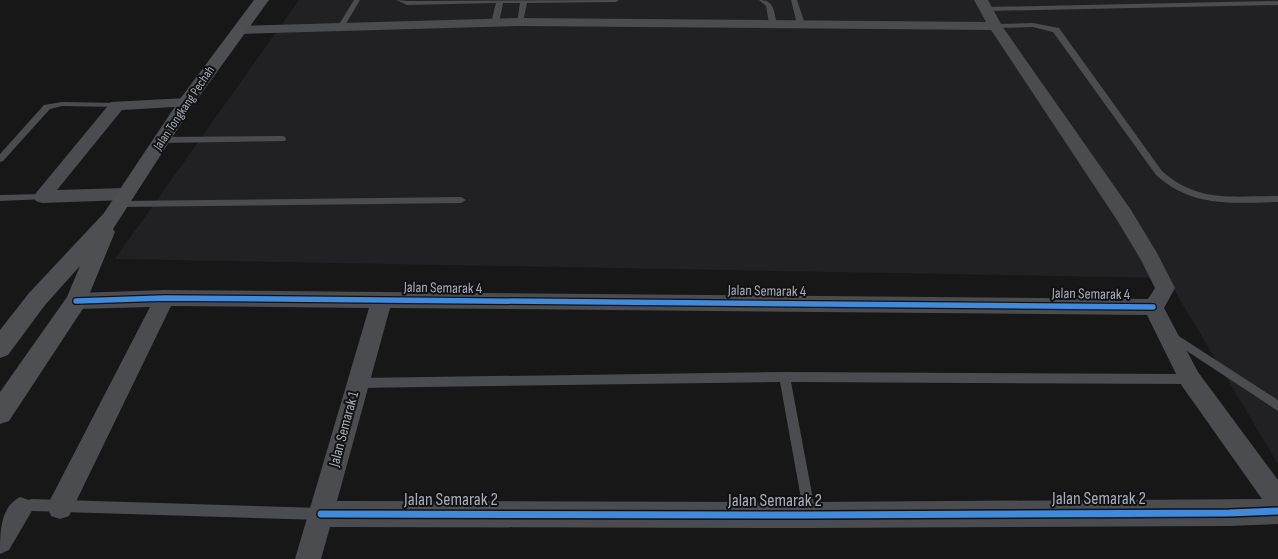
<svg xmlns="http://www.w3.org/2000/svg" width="1278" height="559" font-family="'Sofia Sans Condensed',sans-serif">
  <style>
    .built { fill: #212123 }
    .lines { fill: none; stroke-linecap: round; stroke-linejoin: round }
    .lane { fill: #4b4c50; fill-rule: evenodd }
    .street { fill: #4b4c50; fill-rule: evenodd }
    .primary { fill: #4d4f52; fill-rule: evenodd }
    .cycleway-far1-casing { stroke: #111113; stroke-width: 8 }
    .cycleway-casing { stroke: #111113; stroke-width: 10 }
    .cycleway-far1 { stroke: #408adc; stroke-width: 5.5 }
    .cycleway { stroke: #408adc; stroke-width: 7 }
    .labels { text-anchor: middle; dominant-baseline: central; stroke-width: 4; stroke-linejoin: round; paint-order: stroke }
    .far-street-label { font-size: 13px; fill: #a8adb8; stroke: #111113 }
    .street-label { font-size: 15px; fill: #a8adb8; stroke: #111113 }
    .near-street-label { font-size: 18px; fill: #a8adb8; stroke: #111113 }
  </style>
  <rect width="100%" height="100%" fill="#171717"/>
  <path class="built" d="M299,0H1278V464L1167,278L115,259Z"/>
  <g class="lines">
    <path class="lane" d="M354,0H360L344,27H340L338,26Z
      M396,0L408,1L619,0L616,2L527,3L523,22L520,24L517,22L520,3H503L499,23L495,25L491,23L496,3L407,5Z
      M759,0C775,0 773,10 777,23L775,24L769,23L766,6Z
      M791,0H797L805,24L803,25L797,24Z
      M1278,1V5L986,11L983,9L986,7Z
      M1033,23L1059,28L1162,171C1198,203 1233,196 1278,196V202C1232,203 1193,208 1156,175L1053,32L1033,27L995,28L991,26L995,24Z
      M62,102L117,103L121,105L117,107L62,106L50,109L3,161L0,162V154L44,105Z
      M282,136L285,137L286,139L285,141L162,143L158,140L162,137Z
      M42,194L45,195L47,197L45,199L0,201V195Z
      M461,197L466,200L461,203L120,207L115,204L120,201Z
      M1171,331L1278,400V411L1167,338L1166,335L1167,332Z
      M785,372L1190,374L1194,376L1196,379L1194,382L1190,384L791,382L816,515L815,519L810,521L805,519L804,515L780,382L357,388L353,386L351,383L353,380L357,378Z
      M31,499L321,508L326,510L327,514L326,518L321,520L31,511L20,515L16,513L14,509L16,505Z"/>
    <path class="street" d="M974,0H988L1002,26L1131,210L1157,253L1175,288L1164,308L1198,372L1278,480V524L1229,526L810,528L330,527L321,559H295L369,308L171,306L69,516L60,519L51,516L47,507L51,498L150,307L76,309L69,307L66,301L69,295L76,293L165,290L1148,299L1155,288L1141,260L1117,220L991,30L520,26L239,34L234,33L232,30L234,27L239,26L520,18L986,22ZM390,308L1147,315L1182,386L1262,499L810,502L337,501Z
      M186,98L192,100L194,103L192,106L122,110L57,190L126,188L132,190L135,194L132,198L126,200L42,203L36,201L33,197L36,193L111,102Z
      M20,497L29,500L33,509L9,550L0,554C0,532 0,507 20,497Z"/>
    <path class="primary" d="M254,0H269L193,105L113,229L115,232L84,307L9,421L0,424V392L67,297L80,266L45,305L8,355L0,358V330L29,293L104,213L180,99Z"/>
    <g class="cycleway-far1-casing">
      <path id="cycleway-far1" d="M76,301L165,298L1153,307"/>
    </g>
    <g class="cycleway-casing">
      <path id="cycleway" d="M321,514L810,515L1229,513L1278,511"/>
    </g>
    <use href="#cycleway-far1" class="cycleway-far1"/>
    <use href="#cycleway" class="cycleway"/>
  </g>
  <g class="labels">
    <g class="far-street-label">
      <text transform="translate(184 108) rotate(-56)">Jalan Tongkang Pechah</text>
    </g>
    <g class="street-label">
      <text transform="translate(443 288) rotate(1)">Jalan Semarak 4</text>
      <text transform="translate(767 291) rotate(1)">Jalan Semarak 4</text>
      <text transform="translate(1091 294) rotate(1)">Jalan Semarak 4</text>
      <text transform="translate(344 429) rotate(-75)">Jalan Semarak 1</text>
    </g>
    <g class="near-street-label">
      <text x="1099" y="498">Jalan Semarak 2</text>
      <text x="451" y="499">Jalan Semarak 2</text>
      <text x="775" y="500">Jalan Semarak 2</text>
    </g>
  </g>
</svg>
